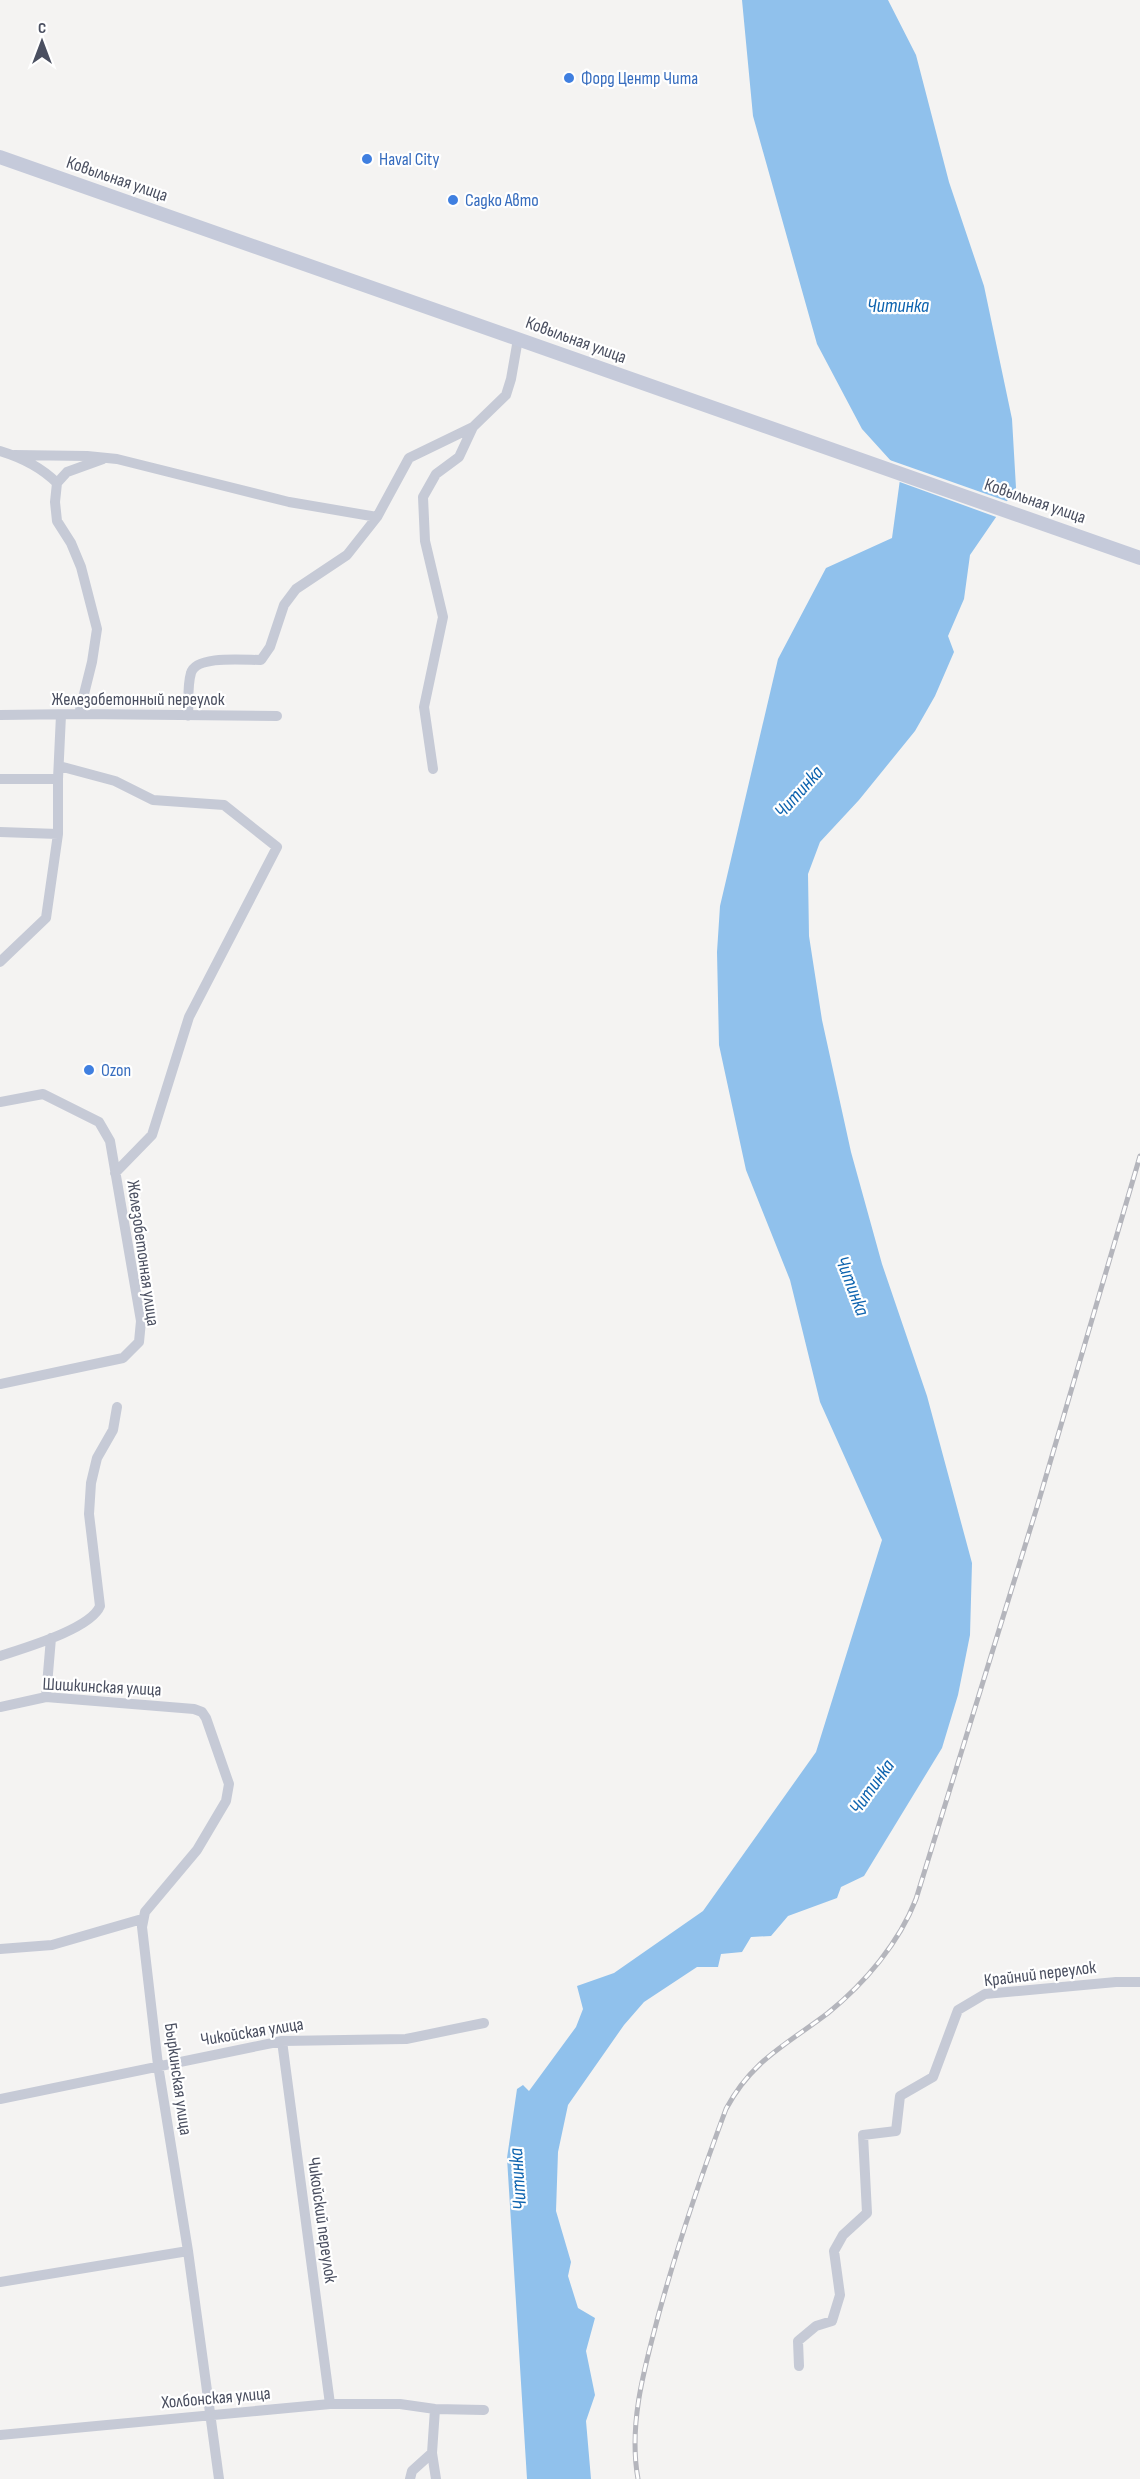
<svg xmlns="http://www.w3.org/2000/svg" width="1140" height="2479" font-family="'Sofia Sans Condensed',sans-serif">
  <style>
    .water { fill: #90c1ec }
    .pier { fill: #f4f3f2 }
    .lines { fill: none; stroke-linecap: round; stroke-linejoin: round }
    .street { stroke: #c6cad6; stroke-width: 10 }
    .secondary { stroke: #c5cada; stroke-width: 14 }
    .rail-casing { stroke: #b4b5bc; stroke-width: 5 }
    .rail { stroke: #fff; stroke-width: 3; stroke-dasharray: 9; stroke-linecap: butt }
    .shop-dot { fill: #3f7fe0; stroke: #fff; stroke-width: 2 }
    .labels { text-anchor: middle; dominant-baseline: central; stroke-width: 4.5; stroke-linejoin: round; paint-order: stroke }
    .shop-label { font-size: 18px; fill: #366cbe; stroke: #fff; text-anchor: start }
    .street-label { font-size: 18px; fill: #4a4f60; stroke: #fff }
    .water-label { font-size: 20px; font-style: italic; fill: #0d63af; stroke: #fff }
  </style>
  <rect width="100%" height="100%" fill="#f4f3f2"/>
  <path class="water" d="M742,0H888L916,55L949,182L984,286L1012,419L1016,488L970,555L964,599L948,636L954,652L935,696L915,731L859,800L820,842L808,874L809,936L822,1020L851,1152L882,1264L927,1396L972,1563L970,1635L958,1695L942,1748L864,1876L841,1887L837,1898L788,1916L771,1936L751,1937L742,1952L721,1954L718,1967H697L644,2002L624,2025L568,2105L558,2152L556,2211L571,2262L568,2276L578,2308L595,2318L586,2351L595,2395L586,2421L591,2479H527L507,2158L517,2089L523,2085L529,2091L576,2027L583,2009L577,1986L614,1973L703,1911L816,1752L882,1540L820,1402L790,1280L746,1170L719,1045L717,952L720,906L778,659L826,568L892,538L901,472L862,429L817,344L753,116Z"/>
  <path class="pier" d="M884,458L1009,502L999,518L897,481L898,473Z"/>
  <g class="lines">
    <path class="street" d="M0,451C20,457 42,468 57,483L55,502L57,521L71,543L81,567L97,629L92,662L79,714
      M14,455L87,456L117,459L289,502L377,517
      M57,483L67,472L103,459
      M0,715L79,714L277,716
      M188,716C189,703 187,686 191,673C196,655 244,660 261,660L270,647L284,605L296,589L347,555L377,517L409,458L473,427L506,395L511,379L518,339
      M59,766L115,781L153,800L224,805L277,847L189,1017L152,1135L115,1173
      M433,769L424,707L443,617L425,541L423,497L436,474L459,457L473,427
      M0,779H58
      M0,832L58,834
      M0,962L46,918L58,834V779L61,715
      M0,1102L43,1094L99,1122L110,1141L141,1321L139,1342L123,1358L0,1384
      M0,1656C24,1648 91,1629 100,1606L89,1514L91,1483L97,1458L113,1430L117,1407
      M46,1697L51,1638
      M0,1707L46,1697L194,1709L202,1712L206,1718L229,1784L226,1801L197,1850L145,1912L142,1927L158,2065L188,2251L219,2479
      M0,1949L52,1945L142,1919
      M282,2041L330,2404
      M0,2099L282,2041L406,2039L484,2023
      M0,2282L188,2251
      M799,2366L798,2341L816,2326L832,2321L840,2295L834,2251L843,2235L867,2213L863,2135L896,2131L900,2096L933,2077L958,2010L985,1994L1116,1982H1140
      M435,2409L432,2453L436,2479
      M0,2435L330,2404H400L435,2409L484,2410
      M410,2479L412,2471L432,2453"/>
    <path class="secondary" d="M0,157L1140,558"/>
    <g class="rail-casing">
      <path id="rail" d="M638,2479C628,2423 645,2366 659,2313C678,2244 701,2176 726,2109C752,2060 786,2045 828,2013C865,1983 899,1943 916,1899L1037,1507L1140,1156"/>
    </g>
    <use href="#rail" class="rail"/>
  </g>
  <g class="shop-dot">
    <circle cx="569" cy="78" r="6"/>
    <circle cx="367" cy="159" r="6"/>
    <circle cx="453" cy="200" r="6"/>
    <circle cx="89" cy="1070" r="6"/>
  </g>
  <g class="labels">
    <g class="shop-label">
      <text x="581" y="78">Форд Центр Чита</text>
      <text x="379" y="159">Haval Сity</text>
      <text x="465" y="200">Садко Авто</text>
      <text x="101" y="1070">Ozon</text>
    </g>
    <g class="street-label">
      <text transform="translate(117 179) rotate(19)">Ковыльная улица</text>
      <text transform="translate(576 340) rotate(20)">Ковыльная улица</text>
      <text transform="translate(1035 501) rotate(19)">Ковыльная улица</text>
      <text x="138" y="699">Железобетонный переулок</text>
      <text transform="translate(143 1253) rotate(82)">Железобетонная улица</text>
      <text transform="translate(102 1687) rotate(3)">Шишкинская улица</text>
      <text transform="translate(1040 1974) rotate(-7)">Крайний переулок</text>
      <text transform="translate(252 2032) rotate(-9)">Чикойская улица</text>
      <text transform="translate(178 2079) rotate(82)">Быркинская улица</text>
      <text transform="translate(322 2220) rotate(82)">Чикойский переулок</text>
      <text transform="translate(216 2398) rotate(-5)">Холбонская улица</text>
    </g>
    <g class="water-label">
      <text x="898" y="306">Читинка</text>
      <text transform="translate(799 792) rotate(-48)">Читинка</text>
      <text transform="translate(852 1286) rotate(69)">Читинка</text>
      <text transform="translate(872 1787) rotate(-54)">Читинка</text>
      <text transform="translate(518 2179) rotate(-94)">Читинка</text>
    </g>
  </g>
  <g transform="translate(42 42)" stroke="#ffffff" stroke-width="4.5" paint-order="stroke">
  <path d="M0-4.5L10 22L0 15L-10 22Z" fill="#4a4f60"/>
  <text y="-9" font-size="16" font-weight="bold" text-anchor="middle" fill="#4a4f60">С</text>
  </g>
</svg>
